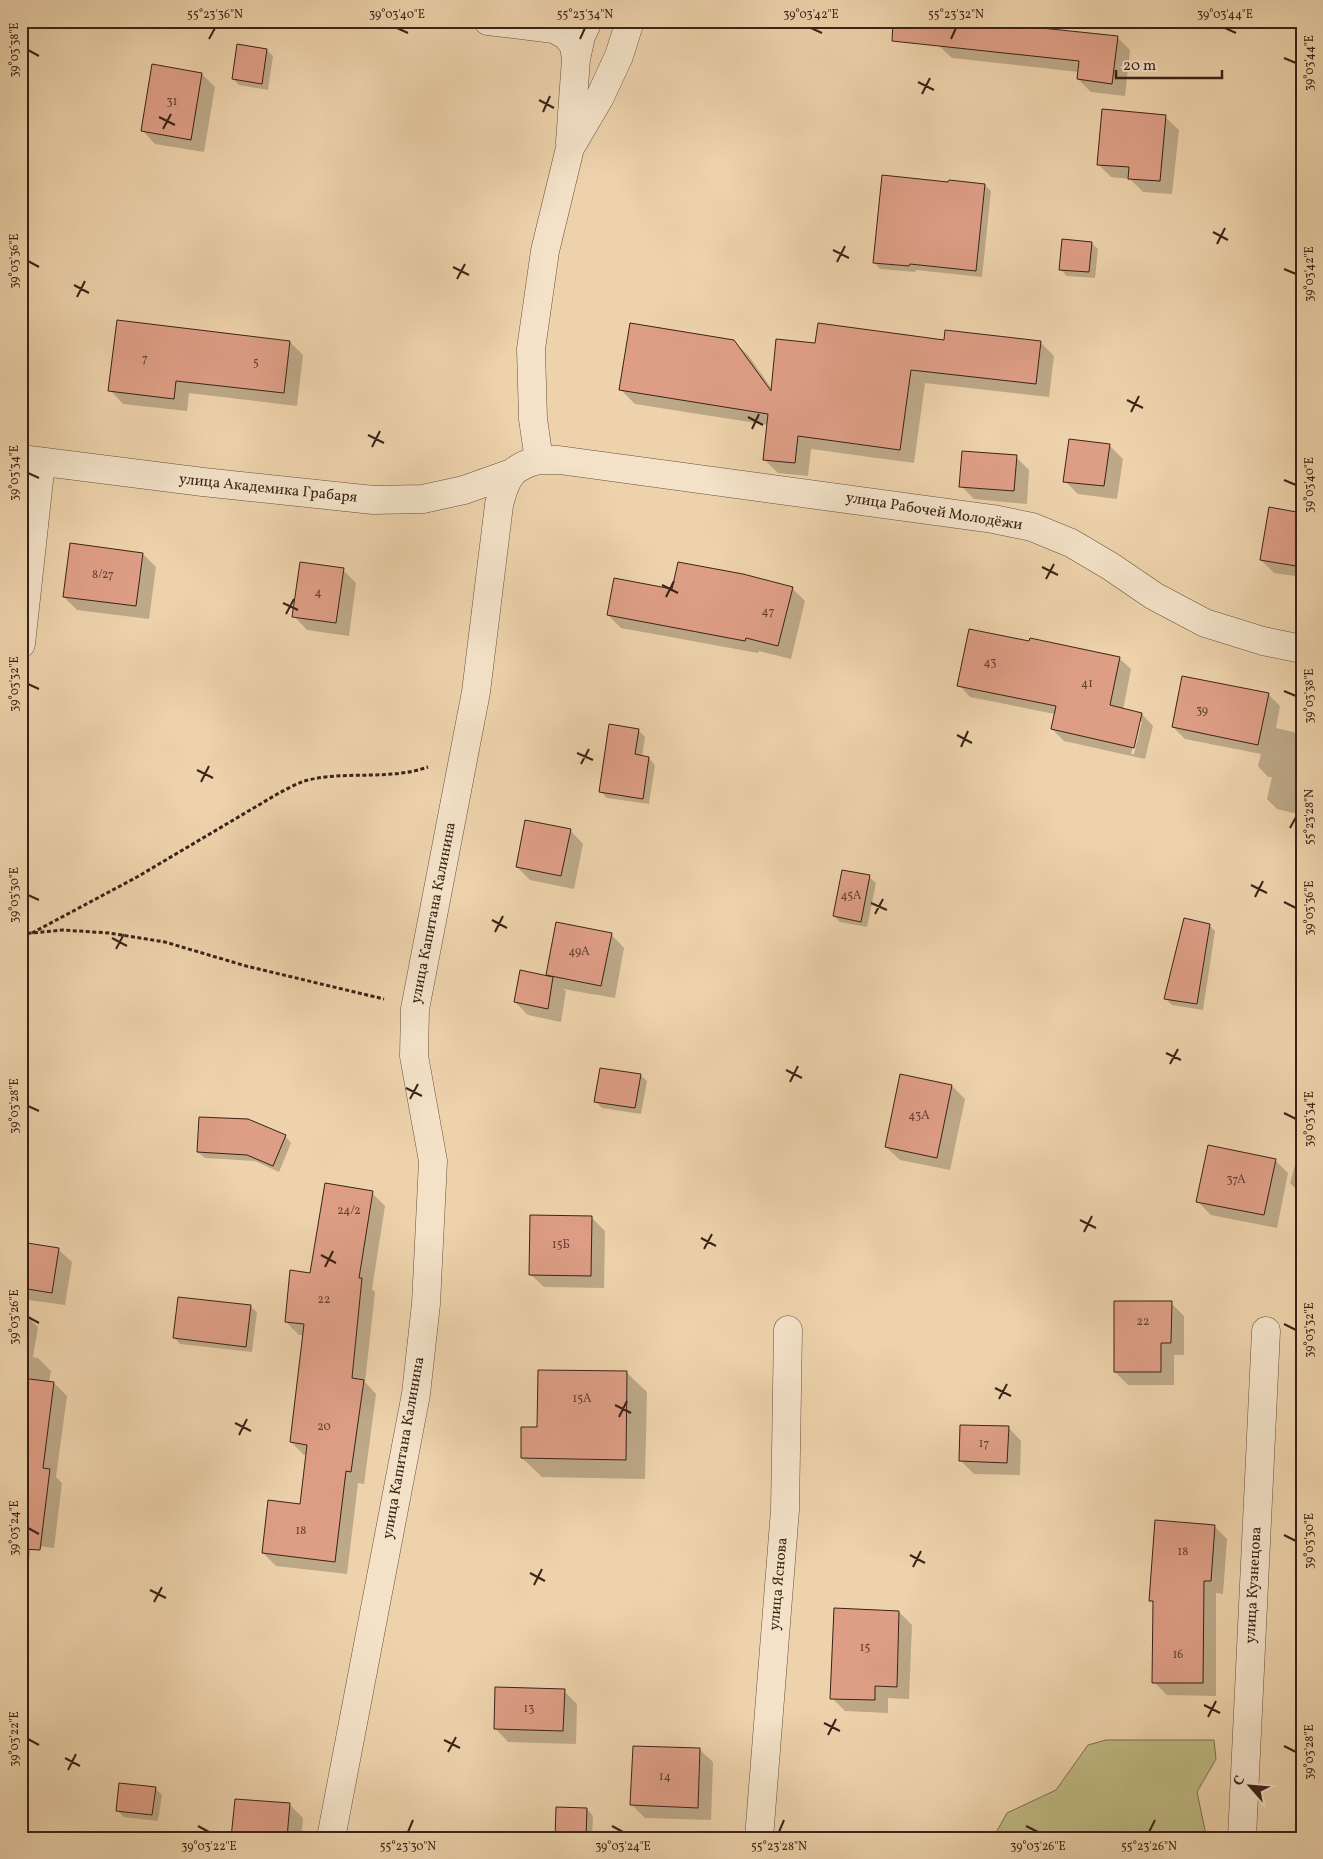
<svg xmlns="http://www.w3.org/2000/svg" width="1323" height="1859" font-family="Vollkorn,serif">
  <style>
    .green { fill: #bfba84; stroke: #7c6e4e }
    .shadow { fill: #0003; fill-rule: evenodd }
    .building { fill: #de9e86; stroke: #3a2317 }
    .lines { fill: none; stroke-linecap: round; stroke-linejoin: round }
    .minor-casing { stroke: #674f3c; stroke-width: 29 }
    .path { stroke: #3a2317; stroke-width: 3; stroke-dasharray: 4 2.5; stroke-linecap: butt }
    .minor { stroke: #f3e2c8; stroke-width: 28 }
    .ticks { fill: none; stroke: #3a2317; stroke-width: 2 }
    .labels { text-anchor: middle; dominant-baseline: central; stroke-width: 5; stroke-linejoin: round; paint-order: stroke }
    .number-label { font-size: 12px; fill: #634233 }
    .street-label { font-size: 15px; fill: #3a2317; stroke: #f3e2c8 }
    .neatline { fill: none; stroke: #3a2317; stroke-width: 2 }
    .ticks-label { font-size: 12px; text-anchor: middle; fill: #3a2317 }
  </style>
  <rect width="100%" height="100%" fill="#edd2ab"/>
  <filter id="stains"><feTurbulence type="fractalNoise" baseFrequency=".004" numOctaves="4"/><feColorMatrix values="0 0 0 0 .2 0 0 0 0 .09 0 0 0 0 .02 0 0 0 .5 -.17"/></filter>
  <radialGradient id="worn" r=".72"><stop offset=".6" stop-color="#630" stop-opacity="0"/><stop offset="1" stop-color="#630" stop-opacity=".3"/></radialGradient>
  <path class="green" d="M1106,1740H1214L1216,1759L1197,1792L1205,1830L1209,1838H993L1007,1813L1056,1790L1088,1745Z"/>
  <path class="shadow" d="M1117,37L1130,50L1125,96L1091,92L1078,79L1079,72L952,58L938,45Z
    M267,50L273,56L268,90L239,85L233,79Z
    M202,74L215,87L204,152L155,144L142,130Z
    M1165,117L1179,130L1172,194L1143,192L1130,179L1111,177L1098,164Z
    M985,185L991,191L982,277L916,270L915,272L880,269L874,262Z
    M1092,243L1098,249L1095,278L1067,276L1060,269Z
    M733,341L748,355L772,389L816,344L1040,342L1054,356L1049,397L925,383L914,463L811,449L808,476L778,473L764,459L768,425L635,404L621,390Z
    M290,342L303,355L297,406L189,393L187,411L123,404L110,390Z
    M1109,445L1123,459L1117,499L1078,494L1065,481Z
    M1016,457L1029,470L1027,504L974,499L961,486Z
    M1302,514V577L1274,573L1261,560Z
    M143,554L156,567L149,619L77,610L64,597Z
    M343,570L356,583L349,636L307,630L294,616Z
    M792,588L805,601L791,659L759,651L758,653L621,628L608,615L673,590Z
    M1119,658L1131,669L1123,710L1142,714L1153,726L1145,759L1064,741L1052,729L1055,714L970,697L959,685ZM1139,721H1142L1134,754H1131Z
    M1268,694L1280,706L1276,728L1302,734V815L1277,809L1267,799L1272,777H1268L1258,766L1261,754L1185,739L1173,727Z
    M610,726L639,731L645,737L642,757L649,758L655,765L649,804L607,798L601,792Z
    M570,830L583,844L574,889L530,880L517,867Z
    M869,877L876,883L867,927L840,922L834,916Z
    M1209,925L1215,931L1203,1010L1172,1005L1166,999Z
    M611,934L624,948L615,998L563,989L566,991L561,1022L528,1015L515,1002L550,977L547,975Z
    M640,1075L647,1081L641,1114L602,1108L596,1102Z
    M952,1086L965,1099L950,1170L900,1160L886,1147Z
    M285,1136L291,1143L279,1172L255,1161L205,1158L198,1152Z
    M1302,1140V1191L1297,1190L1290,1183Z
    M1275,1160L1288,1173L1277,1228L1211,1215L1198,1202Z
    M372,1193L385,1206L372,1289L375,1292L365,1382L376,1394L364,1484L358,1483L347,1574L276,1566L263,1553L301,1505L307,1455H304L291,1442L304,1335H299L286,1322L311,1274Z
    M592,1218L605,1231L604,1288L544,1287L530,1274Z
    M21,1244L58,1249L72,1262L65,1305L21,1299Z
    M1171,1303L1184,1316V1355H1174V1385H1128L1115,1372Z
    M250,1306L257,1312L252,1352L180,1344L174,1337Z
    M21,1314H24L38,1327L33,1357L38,1358L51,1371L49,1383H54L67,1396L56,1477L62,1483L54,1548L31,1545L21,1622Z
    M627,1373L647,1392L645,1479L542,1477L522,1458L539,1429Z
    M1008,1427L1021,1441L1020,1475L974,1474L961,1461Z
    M1214,1526L1227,1539L1223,1594L1216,1593V1696L1167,1695L1154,1682L1155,1605L1150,1600Z
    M899,1612L912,1625L909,1699L888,1698V1713L845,1711L832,1698Z
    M564,1691L577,1704L576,1744L508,1742L495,1728Z
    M699,1749L713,1762L711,1820L645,1818L632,1805Z
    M155,1788L162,1795L158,1821L124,1817L117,1810Z
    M289,1804L303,1818L301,1838H233Z
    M587,1809L593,1816L592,1838H557Z"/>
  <path class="building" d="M893,21H974L1118,36L1112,84L1077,79L1079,61L892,41Z
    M237,44L267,49L262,84L232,79Z
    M152,64L202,73L191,140L141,131Z
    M1102,109L1166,115L1160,181L1128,179L1129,167L1097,165Z
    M882,175L948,182L949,180L985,184L976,271L910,264L909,266L873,263Z
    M1062,239L1092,242L1089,272L1059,270Z
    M117,320L290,341L284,393L176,381L174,399L108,391Z
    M630,323L734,340L771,391L776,339L815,343L818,323L944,340L945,330L1041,341L1036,384L911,370L900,450L798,436L795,463L763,460L768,414L619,390Z
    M1069,439L1110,444L1104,486L1063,482Z
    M962,451L1017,455L1014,491L959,487Z
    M1269,507L1302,513V567L1260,560Z
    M70,543L143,553L136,606L63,597Z
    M300,562L344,568L336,623L292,617Z
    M678,562L743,574L793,587L778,646L746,638L745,641L607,615L614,578L672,589Z
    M969,629L1029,641L1030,638L1120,657L1110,705L1142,713L1134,748L1051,729L1056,706L957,686Z
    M1182,676L1269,693L1258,745L1172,727Z
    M609,724L639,729L635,754L649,757L643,799L599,792Z
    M525,820L571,829L561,876L516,867Z
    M842,870L870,875L861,922L833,916Z
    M1184,918L1210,924L1197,1004L1164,999Z
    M556,922L612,933L601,986L546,975Z
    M520,970L553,977L548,1009L514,1002Z
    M600,1068L641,1074L635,1108L594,1102Z
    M900,1074L952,1085L937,1158L885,1147Z
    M199,1117L248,1119L286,1135L273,1166L247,1155L197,1152Z
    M1208,1145L1276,1159L1264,1215L1196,1202Z
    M325,1183L373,1191L359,1278H362L352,1378L364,1380L351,1472L346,1471L335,1562L262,1553L268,1500L300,1504L307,1445L290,1442L304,1324L285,1322L290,1270L310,1273Z
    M530,1215L592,1216L591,1276L529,1275Z
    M21,1242L59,1248L52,1293L21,1288Z
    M178,1297L251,1305L246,1347L173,1338Z
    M1114,1301H1172L1171,1343H1161V1372H1114Z
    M538,1370L627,1371L626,1460L521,1458V1427H537Z
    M21,1378L54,1382L43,1468L50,1469L40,1550L21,1549Z
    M960,1425L1009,1426L1007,1463L959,1461Z
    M1155,1520L1215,1525L1211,1581H1204L1203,1683H1152L1153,1601H1149Z
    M834,1608L899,1611L897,1687L875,1686V1700L830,1699Z
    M495,1687L565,1689L563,1731L494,1729Z
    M633,1746L700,1748L698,1808L630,1805Z
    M119,1783L156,1787L152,1815L116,1811Z
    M235,1799L290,1803L287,1838H231Z
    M556,1807L587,1808L586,1838H555Z"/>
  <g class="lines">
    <g class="minor-casing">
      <path id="minor" d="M488,21L554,29L567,36L574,46L576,59L570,142
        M576,59L581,36L588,21
        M21,459L203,482L373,500L423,499L464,490L512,473
        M539,460H559L993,519L1032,527L1071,543L1110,566L1154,596L1205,623L1263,641L1302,649
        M21,644L41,462
        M331,1838L416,1394L426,1304L433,1161L414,1056L415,1009L476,692L499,505C506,477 511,467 539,460L533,419L531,349L545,251L570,148L600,97L619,56L630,21
        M759,1838L785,1510L788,1330
        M1242,1838L1266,1331"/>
    </g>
    <path class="path" d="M32,933L137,877L279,793C287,789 296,784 304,781C345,770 388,781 428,767
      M21,934L63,930L109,933L165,942L246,966L384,999"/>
    <use href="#minor" class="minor"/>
  </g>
  <path class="ticks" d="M397,28L408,33M811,28L822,33M1225,28L1236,33M209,39L215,28M580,39L585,28M951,39L956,28M28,50L39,56M1284,58L1296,63M918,82L934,90M922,94L930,78M539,100L554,108M543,112L550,96M159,117L175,125M163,129L171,114M1213,232L1228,240M1217,244L1225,228M833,250L849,258M28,261L39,267M837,262L845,246M453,267L469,275M1284,269L1296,274M457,279L465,264M74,285L89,293M77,297L85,281M1127,400L1143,408M1131,412L1139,396M748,417L763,425M752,429L759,414M368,435L384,443M372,447L380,431M28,473L39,478M1284,480L1296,485M1042,567L1058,575M1046,579L1054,564M662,585L678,593M666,597L674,581M283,603L298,610M286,614L294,599M28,684L39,689M1284,691L1296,696M957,735L972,743M961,747L968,731M577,753L593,760M581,764L589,749M197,770L213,778M201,782L209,766M1290,828L1296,817M1251,885L1267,893M28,895L39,900M1255,897L1263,881M1284,902L1296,908M871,903L887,910M875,914L883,899M492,920L507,928M495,932L503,916M112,938L127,946M116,949L124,934M1166,1053L1181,1060M1170,1064L1178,1049M786,1070L802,1078M790,1082L798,1066M406,1088L422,1096M410,1099L418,1084M28,1106L39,1111M1284,1113L1296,1119M1080,1220L1096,1228M1084,1232L1092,1216M701,1238L716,1246M704,1249L712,1234M321,1255L336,1263M325,1267L333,1251M28,1317L39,1323M1284,1324L1296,1330M995,1388L1011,1396M999,1399L1007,1384M615,1405L631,1413M619,1417L627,1401M235,1423L251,1431M239,1435L247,1419M28,1528L39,1534M1284,1535L1296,1541M910,1555L925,1563M913,1567L921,1551M530,1573L545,1581M534,1585L542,1569M150,1590L166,1598M154,1602L162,1587M1204,1705L1220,1713M1208,1717L1216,1701M824,1723L840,1731M828,1735L836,1719M28,1739L39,1745M444,1740L460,1748M1284,1746L1296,1752M448,1752L456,1737M65,1758L80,1766M68,1770L76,1754M198,1826L209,1832M612,1826L623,1832M1026,1826L1038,1832M408,1832L413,1820M779,1832L784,1820M1149,1832L1155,1820"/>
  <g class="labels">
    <g class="number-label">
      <text x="172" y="102">31</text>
      <text x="145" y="359">7</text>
      <text x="256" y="363">5</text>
      <text x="103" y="575">8/27</text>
      <text x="318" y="593">4</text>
      <text x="768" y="612">47</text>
      <text x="990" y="663">43</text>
      <text x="1087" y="684">41</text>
      <text x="1202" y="711">39</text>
      <text x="851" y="896">45А</text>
      <text x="579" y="952">49А</text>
      <text x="919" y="1116">43А</text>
      <text x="1236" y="1180">37А</text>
      <text x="349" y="1211">24/2</text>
      <text x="561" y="1245">15Б</text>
      <text x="324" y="1300">22</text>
      <text x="1143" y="1322">22</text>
      <text x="582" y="1399">15А</text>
      <text x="324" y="1427">20</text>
      <text x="984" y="1444">17</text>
      <text x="301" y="1531">18</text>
      <text x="1183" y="1552">18</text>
      <text x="865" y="1648">15</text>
      <text x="1178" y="1655">16</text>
      <text x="529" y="1709">13</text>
      <text x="665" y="1777">14</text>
    </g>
    <g class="street-label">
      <text transform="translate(268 489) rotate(6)">улица Академика Грабаря</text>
      <text transform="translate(934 512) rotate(9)">улица Рабочей Молодёжи</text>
      <text transform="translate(434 913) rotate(-79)">улица Капитана Калинина</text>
      <text transform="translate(404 1448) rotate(-80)">улица Капитана Калинина</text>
      <text transform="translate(779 1584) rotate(-85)">улица Яснова</text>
      <text transform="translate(1254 1585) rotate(-87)">улица Кузнецова</text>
    </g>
  </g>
  <rect width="1323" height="1859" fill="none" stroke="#edd2ab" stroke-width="55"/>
  <g transform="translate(1250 1786) rotate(297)" stroke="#f3e2c8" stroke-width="4" paint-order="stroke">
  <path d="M0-4L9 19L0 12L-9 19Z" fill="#3a2317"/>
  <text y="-8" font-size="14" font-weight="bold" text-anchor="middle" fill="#3a2317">С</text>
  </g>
  <path d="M1116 70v8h106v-8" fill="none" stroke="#3a2317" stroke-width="2.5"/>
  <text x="1123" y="70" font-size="15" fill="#3a2317" stroke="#f3e2c8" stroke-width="4" paint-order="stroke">20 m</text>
  <rect x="28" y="28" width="1268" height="1804" class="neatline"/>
  <g class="ticks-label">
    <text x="215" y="18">55°23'36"N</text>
    <text x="397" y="18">39°03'40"E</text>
    <text x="585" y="18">55°23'34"N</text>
    <text x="811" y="18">39°03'42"E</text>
    <text x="956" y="18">55°23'32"N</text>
    <text x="1225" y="18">39°03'44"E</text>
    <text transform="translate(14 50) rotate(-90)" y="4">39°03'38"E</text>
    <text transform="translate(1309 63) rotate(-90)" y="4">39°03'44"E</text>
    <text transform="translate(14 261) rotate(-90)" y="4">39°03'36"E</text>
    <text transform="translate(1309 274) rotate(-90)" y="4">39°03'42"E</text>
    <text transform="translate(14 473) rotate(-90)" y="4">39°03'34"E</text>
    <text transform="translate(1309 485) rotate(-90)" y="4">39°03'40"E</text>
    <text transform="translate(14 684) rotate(-90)" y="4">39°03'32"E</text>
    <text transform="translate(1309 696) rotate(-90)" y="4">39°03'38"E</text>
    <text transform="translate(1309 817) rotate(-90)" y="4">55°23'28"N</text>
    <text transform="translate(14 895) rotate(-90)" y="4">39°03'30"E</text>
    <text transform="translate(1309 908) rotate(-90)" y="4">39°03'36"E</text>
    <text transform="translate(14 1106) rotate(-90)" y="4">39°03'28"E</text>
    <text transform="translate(1309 1119) rotate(-90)" y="4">39°03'34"E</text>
    <text transform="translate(14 1317) rotate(-90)" y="4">39°03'26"E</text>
    <text transform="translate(1309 1330) rotate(-90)" y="4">39°03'32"E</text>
    <text transform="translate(14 1528) rotate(-90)" y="4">39°03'24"E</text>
    <text transform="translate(1309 1541) rotate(-90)" y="4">39°03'30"E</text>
    <text transform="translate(14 1739) rotate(-90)" y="4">39°03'22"E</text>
    <text transform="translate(1309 1752) rotate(-90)" y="4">39°03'28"E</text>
    <text x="209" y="1850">39°03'22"E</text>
    <text x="408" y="1850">55°23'30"N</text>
    <text x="623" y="1850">39°03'24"E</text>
    <text x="779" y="1850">55°23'28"N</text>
    <text x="1038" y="1850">39°03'26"E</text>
    <text x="1149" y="1850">55°23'26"N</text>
  </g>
  <rect width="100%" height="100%" filter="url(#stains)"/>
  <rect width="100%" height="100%" fill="url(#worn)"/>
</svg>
